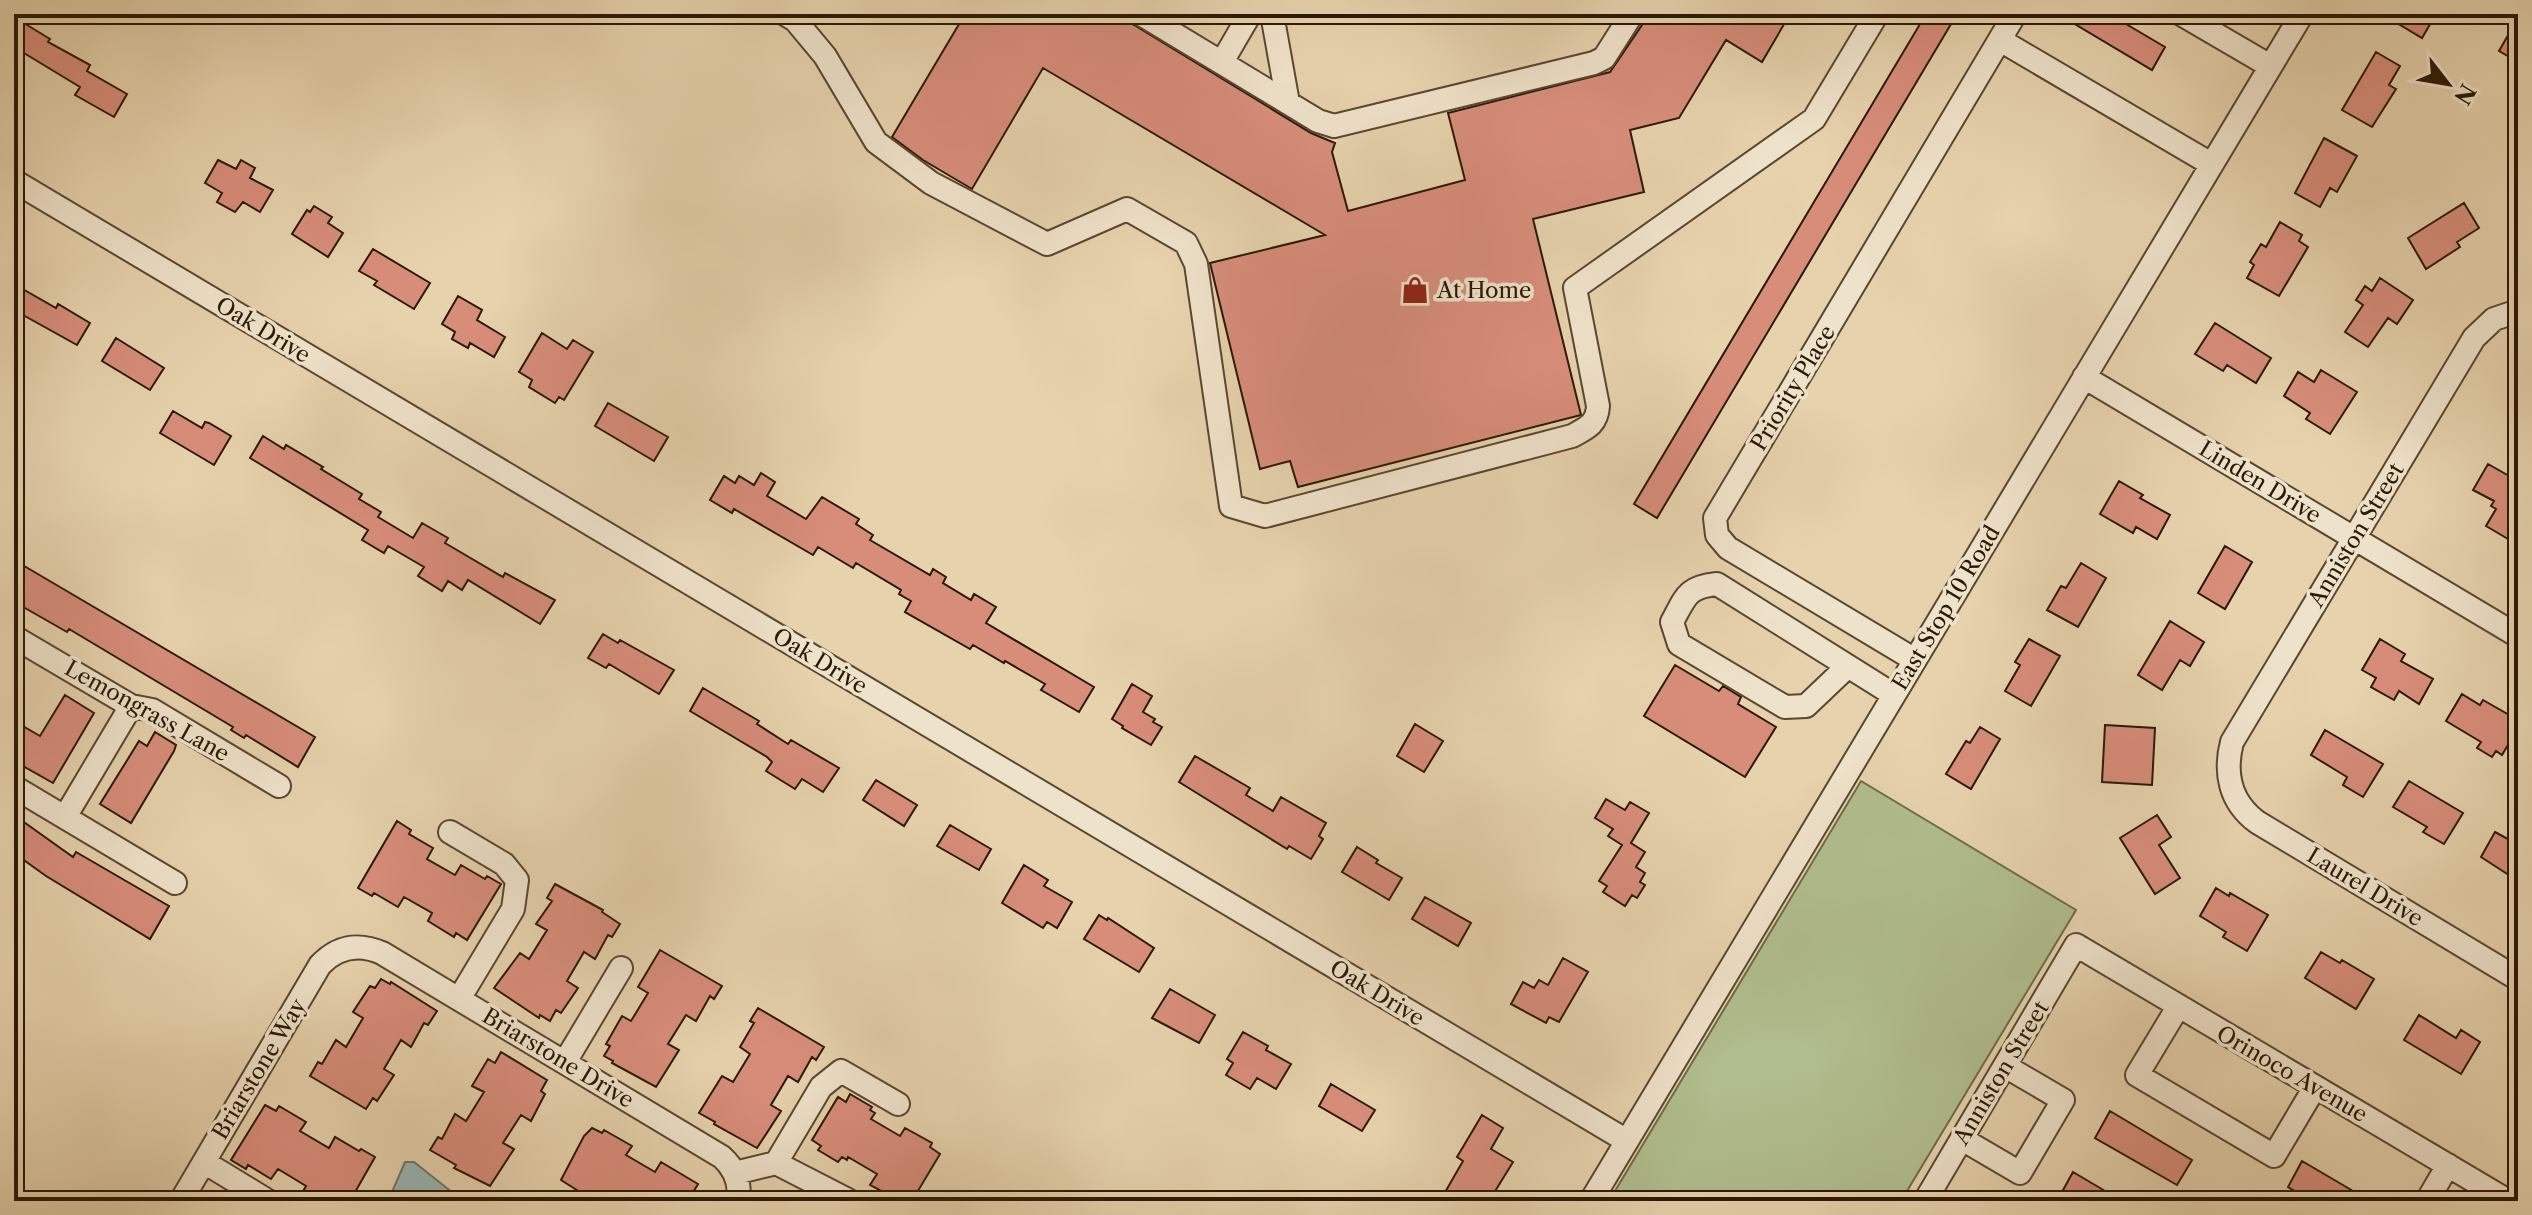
<svg xmlns="http://www.w3.org/2000/svg" width="2532" height="1215" font-family="'Libre Caslon Text',serif">
  <style>
    .green { fill: #b0bd8e; stroke: #6d6b4a; stroke-width: 2 }
    .water { fill: #9ab5b5; stroke: #6d776f; stroke-width: 2 }
    .building { fill: #d88d7b; stroke: #2a1905; stroke-width: 2 }
    .lines { fill: none; stroke-linecap: round; stroke-linejoin: round }
    .minor-casing { stroke: #59472f; stroke-width: 26 }
    .minor { stroke: #efe2ca; stroke-width: 22 }
    .labels { text-anchor: middle; dominant-baseline: central; stroke-width: 7; stroke-linejoin: round; paint-order: stroke }
    .poi-label { font-size: 22px; fill: #2a1905; stroke: #efe2ca; text-anchor: start }
    .street-label { font-size: 22px; fill: #2a1905; stroke: #efe2ca }
  </style>
  <rect width="100%" height="100%" fill="#e6d2ad"/>
  <filter id="stains"><feTurbulence type="fractalNoise" baseFrequency=".0025" numOctaves="4"/><feColorMatrix values="0 0 0 0 .2 0 0 0 0 .09 0 0 0 0 .02 0 0 0 .5 -.17"/></filter>
  <radialGradient id="worn" r=".72"><stop offset=".6" stop-color="#630" stop-opacity="0"/><stop offset="1" stop-color="#630" stop-opacity=".3"/></radialGradient>
  <path class="green" d="M1861,781L2076,910L1901,1201H1609Z"/>
  <path class="water" d="M405,1162H414L463,1201H388Z"/>
  <path class="building" d="M965,14H1116L1311,133L1335,143L1332,152L1348,211L1465,180L1448,113L1610,72L1644,22L1646,14H1790L1762,62L1726,40L1679,118L1630,130L1644,192L1533,219L1581,415L1298,487L1290,461L1260,469L1210,263L1325,235L1043,68L972,189L923,160L892,137Z
    M1926,14H1957L1657,518L1634,504Z
    M2058,14H2109L2165,47L2152,70Z
    M2382,14H2436L2422,38Z
    M14,17L50,39L48,42L90,65L87,71L127,94L114,117L75,95L80,87L14,47Z
    M2518,18V62L2499,51Z
    M2376,52L2400,66L2389,85L2396,89L2372,127L2342,110Z
    M2324,138L2357,156L2337,192L2330,188L2320,207L2295,193Z
    M218,160L236,169L241,160L255,168L250,178L273,190L260,212L243,202L235,212L217,202L222,193L205,183Z
    M2464,203L2479,228L2457,242L2460,247L2426,269L2408,238Z
    M314,206L332,217L328,223L343,233L328,257L292,234L307,210L310,212Z
    M2280,222L2302,235L2299,241L2308,247L2279,296L2247,278L2254,265L2250,262L2261,244L2266,247Z
    M373,249L430,283L414,309L374,285L377,281L359,271Z
    M2380,278L2413,300L2397,324L2388,318L2368,347L2345,332L2363,305L2356,300L2365,286L2372,291Z
    M14,284L56,308L58,304L90,323L77,345L14,310Z
    M458,296L482,310L477,320L505,337L494,357L470,343L468,348L452,339L455,332L442,324Z
    M2215,323L2271,358L2256,383L2227,365L2223,371L2195,354Z
    M542,333L567,349L573,340L593,352L564,400L559,397L555,403L529,387L532,380L519,372Z
    M116,338L164,368L150,390L102,361Z
    M2321,370L2357,392L2330,434L2306,419L2310,413L2284,396L2298,372L2314,382Z
    M608,403L668,437L654,461L595,426Z
    M173,411L202,428L205,422L209,423L231,436L214,465L160,433Z
    M263,436L284,449L286,445L323,467L321,469L362,494L359,499L381,512L378,517L413,538L422,523L448,538L445,543L503,577L505,573L555,600L540,624L468,580L462,590L448,581L442,591L418,576L424,567L388,546L384,553L362,540L368,530L250,458Z
    M2488,464L2518,481V523L2508,539L2486,526L2496,509L2491,506L2494,501L2473,490Z
    M761,473L775,482L767,496L806,519L822,497L859,519L856,524L873,535L870,540L930,575L933,569L946,577L943,583L971,600L974,594L996,607L986,623L1094,687L1079,712L1041,690L1045,684L1005,661L1004,663L973,645L970,649L905,612L911,601L899,594L901,590L856,563L853,568L818,547L813,555L734,509L732,513L710,500L724,476L735,483L739,476L754,485Z
    M2119,481L2143,495L2140,498L2170,515L2157,539L2136,527L2133,533L2100,514Z
    M2225,546L2252,562L2225,609L2198,593Z
    M14,560L315,737L298,767L246,735L244,738L231,730L233,727L69,629L67,632L25,608L14,600Z
    M2081,563L2106,578L2078,627L2047,610L2061,586L2066,588Z
    M2170,621L2204,642L2190,666L2180,660L2162,690L2138,675Z
    M603,634L618,643L620,640L674,670L659,694L609,664L606,668L588,658Z
    M2029,639L2060,656L2031,706L2005,691L2020,665L2015,662Z
    M2380,639L2405,654L2401,661L2433,679L2419,704L2399,691L2394,700L2371,687L2376,678L2362,670Z
    M1675,665L1719,691L1723,686L1741,697L1738,704L1776,727L1745,777L1644,716Z
    M1132,684L1152,696L1143,712L1155,719L1153,722L1162,727L1151,745L1122,728L1123,726L1112,719Z
    M703,688L759,721L757,724L788,744L791,740L839,768L823,792L802,779L795,789L766,771L772,762L767,757L690,711Z
    M2462,694L2480,705L2483,700L2518,720V728L2502,755L2496,751L2492,757L2477,748L2481,742L2446,721Z
    M65,695L94,713L53,783L14,761V721L40,736Z
    M1415,724L1443,741L1424,772L1397,756Z
    M2105,725L2155,728L2152,785L2102,782Z
    M1980,727L2000,739L1971,789L1946,774L1966,741L1970,743Z
    M2325,730L2383,764L2363,797L2343,785L2347,777L2311,755Z
    M155,732L176,745L174,751L131,823L100,804L139,741L147,746Z
    M1195,756L1250,788L1246,795L1273,811L1281,797L1326,823L1319,836L1323,839L1311,859L1289,846L1287,849L1179,782Z
    M876,780L917,805L904,826L863,800Z
    M2409,781L2463,813L2444,844L2423,832L2427,827L2393,807Z
    M1606,799L1625,810L1630,802L1649,813L1631,843L1645,852L1636,867L1645,873L1640,882L1645,885L1637,898L1632,895L1625,906L1603,892L1607,886L1599,881L1622,845L1608,836L1613,829L1595,818Z
    M14,815L73,857L76,852L169,906L150,939L46,876L14,853Z
    M2157,815L2171,837L2159,845L2180,878L2155,894L2120,838Z
    M397,821L411,830L409,834L433,848L427,859L455,875L461,865L485,879L487,876L501,884L467,940L456,933L454,937L428,921L432,913L404,897L398,907L374,893L372,896L358,888Z
    M950,825L991,849L979,870L937,846Z
    M2495,832L2515,843L2518,839V881L2481,857Z
    M1357,847L1378,860L1376,863L1402,878L1389,900L1342,872Z
    M1024,865L1048,880L1044,886L1072,902L1057,928L1047,922L1043,928L1002,903Z
    M555,884L603,910L602,912L620,924L612,937L608,935L595,959L584,952L567,981L578,988L561,1013L556,1010L550,1021L540,1015L539,1018L494,988L520,953L529,959L547,930L536,924L552,901L547,898Z
    M2216,888L2229,896L2230,893L2268,915L2247,951L2223,937L2226,932L2200,916Z
    M1425,897L1471,923L1458,946L1412,919Z
    M1099,915L1107,920L1108,918L1154,948L1139,972L1084,939Z
    M660,950L722,986L714,999L710,996L696,1021L686,1015L668,1044L679,1050L656,1087L612,1063L613,1061L604,1056L610,1046L606,1044L622,1016L631,1021L648,993L638,987Z
    M2321,952L2340,963L2342,960L2374,979L2356,1009L2305,978Z
    M1563,958L1588,972L1559,1022L1549,1017L1546,1023L1511,1004L1523,982L1534,988L1539,980L1548,985Z
    M381,979L390,984L391,982L437,1011L428,1025L424,1023L411,1047L401,1040L384,1069L394,1075L377,1101L373,1098L366,1109L310,1076L318,1062L322,1064L336,1040L346,1047L363,1018L353,1012L370,986L375,988Z
    M1170,989L1215,1015L1199,1043L1152,1018Z
    M758,1008L824,1047L816,1060L812,1057L798,1082L788,1076L771,1105L781,1111L757,1148L714,1124L715,1122L699,1113L722,1076L733,1082L750,1054L740,1047L754,1023L750,1021Z
    M2419,1015L2456,1038L2461,1030L2480,1042L2461,1074L2404,1040Z
    M1243,1032L1268,1046L1266,1050L1291,1064L1276,1089L1257,1078L1250,1089L1226,1075L1233,1063L1227,1059Z
    M501,1052L547,1080L541,1091L545,1094L531,1121L521,1115L503,1143L514,1149L490,1186L454,1168L456,1165L430,1150L438,1137L442,1139L455,1114L466,1121L484,1092L472,1086L488,1059L495,1063Z
    M1331,1084L1375,1110L1362,1131L1319,1106Z
    M850,1094L872,1107L870,1110L875,1113L871,1119L900,1136L905,1128L932,1143L930,1147L940,1154L912,1201L901,1195L898,1200L870,1185L877,1174L848,1157L847,1160L842,1157L838,1162L818,1150L821,1146L812,1140L838,1097L846,1102Z
    M265,1105L276,1111L279,1106L306,1122L300,1131L329,1148L335,1137L359,1151L361,1149L375,1157L350,1201H310L301,1195L306,1186L278,1169L271,1179L248,1165L246,1169L231,1160Z
    M2110,1111L2192,1160L2177,1185L2095,1138Z
    M1482,1115L1503,1128L1491,1149L1513,1162L1489,1201H1440L1463,1161L1457,1157Z
    M592,1128L602,1133L604,1130L632,1146L626,1155L655,1172L661,1162L698,1184L688,1201H618L604,1192L598,1201H594L561,1180L584,1136Z
    M2302,1161L2370,1201H2312L2288,1187Z
    M2073,1172L2122,1201H2057Z"/>
  <g class="lines">
    <g class="minor-casing">
      <path id="minor" d="M785,14L795,20L825,56L876,142L931,183L1047,244L1127,209L1186,243L1196,264L1231,506L1265,516L1572,436C1587,428 1597,424 1598,406L1575,288L1814,119L1877,14
        M1141,14L1318,121L1334,126L1594,63L1604,58L1632,14
        M1272,14L1288,103
        M2181,14L2270,66
        M2000,40L2211,164
        M1222,62L1250,14
        M14,181L1627,1141
        M2518,311L2494,319L2474,338L2232,742C2224,773 2230,802 2257,822L2518,979
        M2084,377L2518,636
        M14,637L131,706L152,710L279,786
        M1915,660L1728,548L1717,535L1715,518L2015,14
        M1847,667L1806,706L1785,707L1679,644L1672,622C1686,596 1687,587 1717,584L1894,695
        M14,787L175,883
        M65,817L131,706
        M450,832L504,864L517,880L513,909L459,999
        M2178,1007L2137,1075L2274,1156L2315,1087
        M565,1062L621,968
        M1962,1139L2020,1173L2063,1100L2005,1066
        M204,1162L268,1201
        M776,1163L821,1087L841,1071L898,1104
        M735,1173L776,1163L848,1200
        M181,1201L320,965C338,946 359,943 382,953L722,1157C735,1169 741,1183 738,1201
        M1591,1201L2302,14
        M1925,1201L2076,945L2508,1201
        M2427,1201L2448,1165"/>
    </g>
    <use href="#minor" class="minor"/>
  </g>
  <defs>
    <g id="shop-bare" transform="scale(2.16)"><path d="M-5-2.5h2.3a2.7 3.5 0 0 1 5.4 0H5L5.5 6h-11ZM-1.5-2.5h3a1.5 2.3 0 0 0-3 0Z" fill="#8f2418" stroke="#efe2ca" stroke-width="2.5" paint-order="stroke"/></g>
  </defs>
  <g fill-rule="evenodd">
    <use href="#shop-bare" x="1415" y="290"/>
  </g>
  <g class="labels">
    <g class="poi-label">
      <text x="1437" y="290">At Home</text>
    </g>
    <g class="street-label">
      <text transform="translate(263 330) rotate(31)">Oak Drive</text>
      <text transform="translate(1793 388) rotate(-59)">Priority Place</text>
      <text transform="translate(2260 482) rotate(31)">Linden Drive</text>
      <text transform="translate(2356 535) rotate(-59)">Anniston Street</text>
      <text transform="translate(1946 608) rotate(-59)">East Stop 10 Road</text>
      <text transform="translate(820 661) rotate(31)">Oak Drive</text>
      <text transform="translate(147 711) rotate(29)">Lemongrass Lane</text>
      <text transform="translate(2365 887) rotate(31)">Laurel Drive</text>
      <text transform="translate(1377 993) rotate(31)">Oak Drive</text>
      <text transform="translate(558 1058) rotate(31)">Briarstone Drive</text>
      <text transform="translate(259 1069) rotate(-59)">Briarstone Way</text>
      <text transform="translate(2001 1073) rotate(-59)">Anniston Street</text>
      <text transform="translate(2292 1074) rotate(30)">Orinoco Avenue</text>
    </g>
  </g>
  <rect width="2532" height="1215" fill="none" stroke="#e6d2ad" stroke-width="48"/>
  <rect x="16" y="16" width="2500" height="1183" fill="none" stroke="#2a1905" stroke-width="4"/>
  <rect x="24" y="24" width="2484" height="1167" fill="none" stroke="#2a1905" stroke-width="2"/>
  <g transform="translate(2448 84) rotate(121)" stroke="#efe2ca" stroke-width="6" paint-order="stroke">
  <path d="M0-6L14 30L0 20L-14 30Z" fill="#2a1905"/>
  <text y="-12" font-size="22" font-weight="bold" text-anchor="middle" fill="#2a1905">N</text>
  </g>
  <rect width="100%" height="100%" filter="url(#stains)"/>
  <rect width="100%" height="100%" fill="url(#worn)"/>
</svg>
